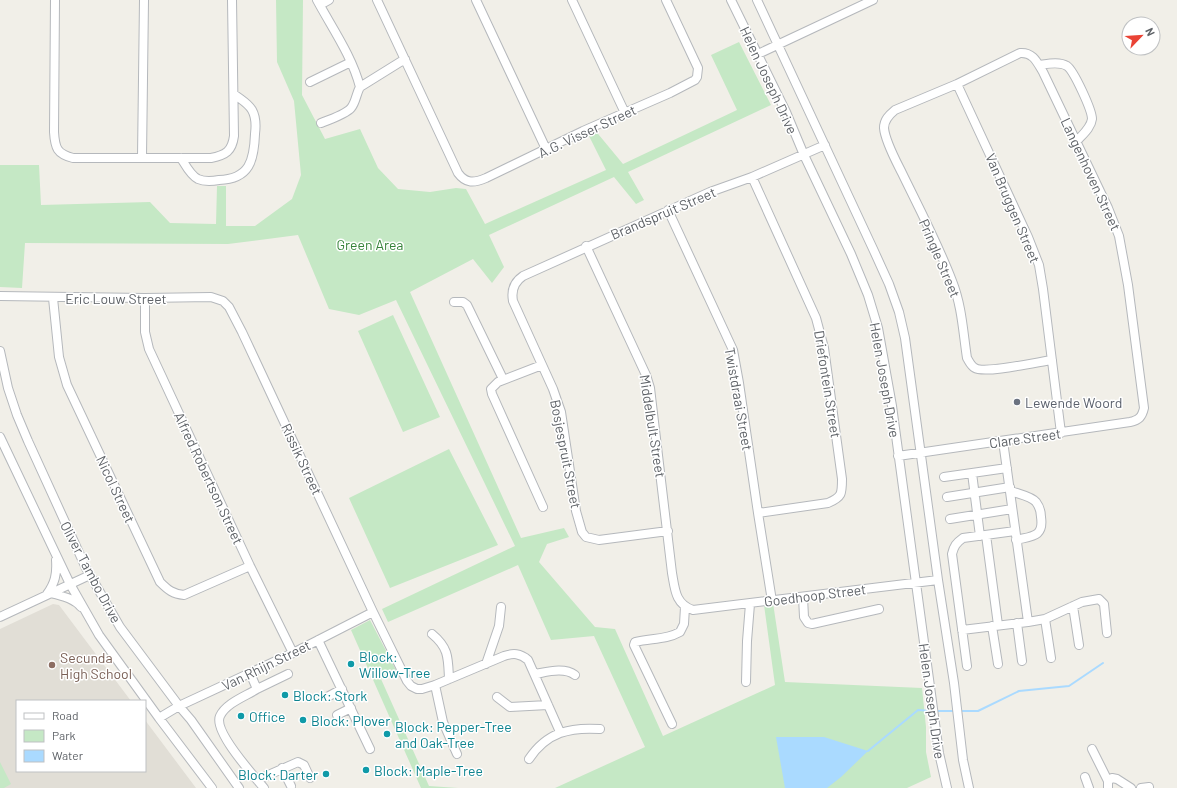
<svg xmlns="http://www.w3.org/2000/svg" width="1177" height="788" font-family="Barlow,sans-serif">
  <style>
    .education { fill: #e1ded6 }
    .green { fill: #c5e8c5 }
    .water { fill: #aadaff }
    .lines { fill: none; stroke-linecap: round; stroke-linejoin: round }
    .stream { stroke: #aadaff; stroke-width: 2 }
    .minor-casing { stroke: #b5b8bc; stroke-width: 10 }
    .minor { stroke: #fff; stroke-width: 8 }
    .worship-dot { fill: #6b7280; stroke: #fff; stroke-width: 1.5 }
    .culture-dot { fill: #0f9aa8; stroke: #fff; stroke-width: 1.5 }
    .education-dot { fill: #8d6e63; stroke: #fff; stroke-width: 1.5 }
    .labels { text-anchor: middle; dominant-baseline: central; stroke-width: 3; stroke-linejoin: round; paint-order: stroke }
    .street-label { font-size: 14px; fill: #5f6368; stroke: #fff }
    .park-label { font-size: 14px; fill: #348238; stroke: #fff }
    .worship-label { font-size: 14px; fill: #5b616d; stroke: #fff; text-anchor: start }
    .culture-label { font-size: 14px; fill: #0d838f; stroke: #fff; text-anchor: start }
    .education-label { font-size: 14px; fill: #785e54; stroke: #fff; text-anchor: start }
  </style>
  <rect width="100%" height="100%" fill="#f1efe8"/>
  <path class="education" d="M53,604L59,605L131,701H17V771H145V720L196,788H0V629Z"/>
  <path class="green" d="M276,0H303L302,95L325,139L360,129L378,168L398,189L430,192L456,188L466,189L485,224L606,170L587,132L594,129L623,164L737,110L711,55L739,42L771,105L628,172L644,200L636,204L614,177L489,235L504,267L492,283L473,259L410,292L521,538L564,528L569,537L547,544L539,562L595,627L615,629L663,736L775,685L764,605L773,603L785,682L922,688L926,727V752L931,777L907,788H555L645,747L594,636L551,640L518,565L388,622L382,609L515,546L396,300L359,315L329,309L298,235L228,244L25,243L22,288L0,287V165H39L41,205L150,202L170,223L216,224L217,186H226V226H255L292,199L301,175L294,101L277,62Z
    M393,315L440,417L403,432L358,331Z
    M449,449L498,545L390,588L349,498Z
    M370,620L397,672L381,679L429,786L458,788H421L351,630Z
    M0,762L11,784L4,788H0Z"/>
  <path class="water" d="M776,737H824L868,751L841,777L827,788H785Z"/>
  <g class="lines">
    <path class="stream" d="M936,711H955
      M960,711H978L1019,691L1069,686L1103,663
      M868,751L918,710L931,711"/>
    <g class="minor-casing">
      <path id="minor" d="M55,0L54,132C55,148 57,154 73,158H211C226,155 232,151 234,136L232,0
        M317,0C332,28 352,56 360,87
        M377,0L458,173C466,184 474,183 486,178L583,131L670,93L695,80L697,77L698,68L666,0
        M476,0L546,149
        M572,0L625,113
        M731,0L786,112L804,155L851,254L868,295L878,328L892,406L939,753L947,788
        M757,0L874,251L889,284L899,312L905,338L938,580L954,683L963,760L969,788
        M320,5L329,0
        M758,54L873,0
        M1039,65C1047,64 1059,61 1067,66C1074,71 1092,110 1092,119C1091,128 1082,135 1076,142
        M310,82L351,62
        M957,84L1028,237L1039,265L1043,289L1061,433
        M321,123C329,120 346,114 351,108C356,102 356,94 360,87L405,59
        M142,157L144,0
        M181,158C185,164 190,175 198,179C205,182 213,181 219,180C250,179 254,160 255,134C256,126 256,117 252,110C248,103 240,99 234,94
        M752,177L816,318L824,348L842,479C842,494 842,497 828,503L758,513
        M668,210L733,350L739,383L758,513L772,601
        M586,246L646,375L650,388L672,573C675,589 675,604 693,610L938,580
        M0,296L145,298L211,297L223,301L229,307L242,332L373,612L407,681L411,686L417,689H422L435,685L504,656C513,653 520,653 528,660L560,732
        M53,298L59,357L67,385L160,582C168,590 173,594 184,595L250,566
        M145,298V332L149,349L250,566L293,653
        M454,302H463L467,305L503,379
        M0,351L8,388L17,415L28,441L86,568L120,627L179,706L191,720L239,788
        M542,365L498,382L491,389L492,394L543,507
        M0,437L70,584L99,635L159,718L212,788
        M898,456L1130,422C1139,420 1142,417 1144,408L1128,285L1119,236L1108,208L1043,72C1037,62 1033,52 1020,53L957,84L895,110C889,115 884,120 884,128C885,141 896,161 902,173C919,208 938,244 952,281C962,306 963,332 967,358C969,361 971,366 975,368C984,374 1038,362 1052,360
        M972,473L980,536
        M944,477L1007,468
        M1011,491C1018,494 1031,496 1036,502C1039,506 1041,512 1041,517C1044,537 1032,536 1016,540
        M947,497L1010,487
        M950,519L1012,509
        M668,531L599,540L586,537L582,532L576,511L561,412L553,389L513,301C511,290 514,282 523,276L710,192L752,177L825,145
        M986,535L998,625
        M51,593C61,596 74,598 81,607
        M47,594C55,583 57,574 56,560
        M803,597L804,617L808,623L812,624L879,609
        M1073,606L1079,645
        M0,617L90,575
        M1045,619L1051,658
        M1028,622L1045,619L1082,602L1099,599L1104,604L1107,633
        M1017,623L1022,661
        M992,626L998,664
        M962,630L1028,622L1003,441
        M432,634C449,648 448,658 449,679
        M318,640L370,749
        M486,664L499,626L501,607
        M967,666L952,554C954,546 956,543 963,538L1015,531
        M250,673L257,689C246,696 226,703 220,716C213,731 253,775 264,788
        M535,674C547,672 564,667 575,675
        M746,682L747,641L750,604
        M435,685L443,722L457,754
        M257,689L288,674
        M329,696L342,689
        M497,697L510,707L548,705
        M337,715L351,708
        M159,718L179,706L293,653L373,612
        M672,724L634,645L635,642C650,638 666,640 680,632L684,624L685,607
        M1092,749L1108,781
        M529,759C547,732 570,727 600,729
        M282,768L291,786
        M1085,777L1089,788
        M257,780L298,762L304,765L310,778
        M1108,788V781L1112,778L1117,779L1131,788
        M1141,788L1149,787"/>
    </g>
    <use href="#minor" class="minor"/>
  </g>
  <circle class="worship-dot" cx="1017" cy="402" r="4"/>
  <g class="culture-dot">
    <circle cx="351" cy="664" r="4"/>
    <circle cx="285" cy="695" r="4"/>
    <circle cx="241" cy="716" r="4"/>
    <circle cx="303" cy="720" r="4"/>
    <circle cx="387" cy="734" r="4"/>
    <circle cx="366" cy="770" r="4"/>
    <circle cx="326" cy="774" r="4"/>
  </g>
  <circle class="education-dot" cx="52" cy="665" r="4"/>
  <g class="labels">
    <g class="street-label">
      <text transform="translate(769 80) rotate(65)">Helen Joseph Drive</text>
      <text transform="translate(587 131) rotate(-25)">A.G. Visser Street</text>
      <text transform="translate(1091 174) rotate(65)">Langenhoven Street</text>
      <text transform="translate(1013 208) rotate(67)">Van Bruggen Street</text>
      <text transform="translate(663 213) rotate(-23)">Brandspruit Street</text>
      <text transform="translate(940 258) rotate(67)">Pringle Street</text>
      <text x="116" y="298">Eric Louw Street</text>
      <text transform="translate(885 380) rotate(80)">Helen Joseph Drive</text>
      <text transform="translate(828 384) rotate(81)">Driefontein Street</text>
      <text transform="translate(739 399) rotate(80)">Twistdraai Street</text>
      <text transform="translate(653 426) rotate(81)">Middelbult Street</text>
      <text transform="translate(1025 438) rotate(-8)">Clare Street</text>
      <text transform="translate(566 454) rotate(79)">Bosjespruit Street</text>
      <text transform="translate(302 459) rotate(65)">Rissik Street</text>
      <text transform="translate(209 478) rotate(65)">Alfred Robertson Street</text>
      <text transform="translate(116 489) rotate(65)">Nicol Street</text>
      <text transform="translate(91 572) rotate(62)">Oliver Tambo Drive</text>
      <text transform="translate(815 595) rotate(-7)">Goedhoop Street</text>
      <text transform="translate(266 665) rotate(-26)">Van Rhijn Street</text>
      <text transform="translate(932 701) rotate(82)">Helen Joseph Drive</text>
    </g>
    <g class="park-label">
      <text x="370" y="244">Green Area</text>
    </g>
    <g class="worship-label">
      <text x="1025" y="402">Lewende Woord</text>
    </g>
    <g class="culture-label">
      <text x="359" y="656">Block:<tspan x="359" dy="16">Willow-Tree</tspan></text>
      <text x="293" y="695">Block: Stork</text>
      <text x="249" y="716">Office</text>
      <text x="311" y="720">Block: Plover</text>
      <text x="395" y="726">Block: Pepper-Tree<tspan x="395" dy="16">and Oak-Tree</tspan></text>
      <text x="374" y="770">Block: Maple-Tree</text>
      <text x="318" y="774" text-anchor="end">Block: Darter</text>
    </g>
    <g class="education-label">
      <text x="60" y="657">Secunda<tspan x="60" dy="16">High School</tspan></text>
    </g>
  </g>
  <rect x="16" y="700" width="130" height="72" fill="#ffffff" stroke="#bfc1c3"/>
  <rect x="24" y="713" width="20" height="6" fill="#ffffff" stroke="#bfc1c3"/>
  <text x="52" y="720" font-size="12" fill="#5f6368">Road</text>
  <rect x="24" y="730" width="20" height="12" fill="#c5e8c5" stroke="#bfc1c3"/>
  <text x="52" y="740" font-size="12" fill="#5f6368">Park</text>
  <rect x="24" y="750" width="20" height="12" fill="#aadaff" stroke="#bfc1c3"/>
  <text x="52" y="760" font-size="12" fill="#5f6368">Water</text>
  <g transform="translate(1141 36) rotate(65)"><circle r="19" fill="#ffffff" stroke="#bfc1c3"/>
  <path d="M0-3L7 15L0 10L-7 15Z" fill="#ea4335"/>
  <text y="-6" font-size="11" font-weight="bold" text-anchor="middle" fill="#5f6368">N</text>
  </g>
</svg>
